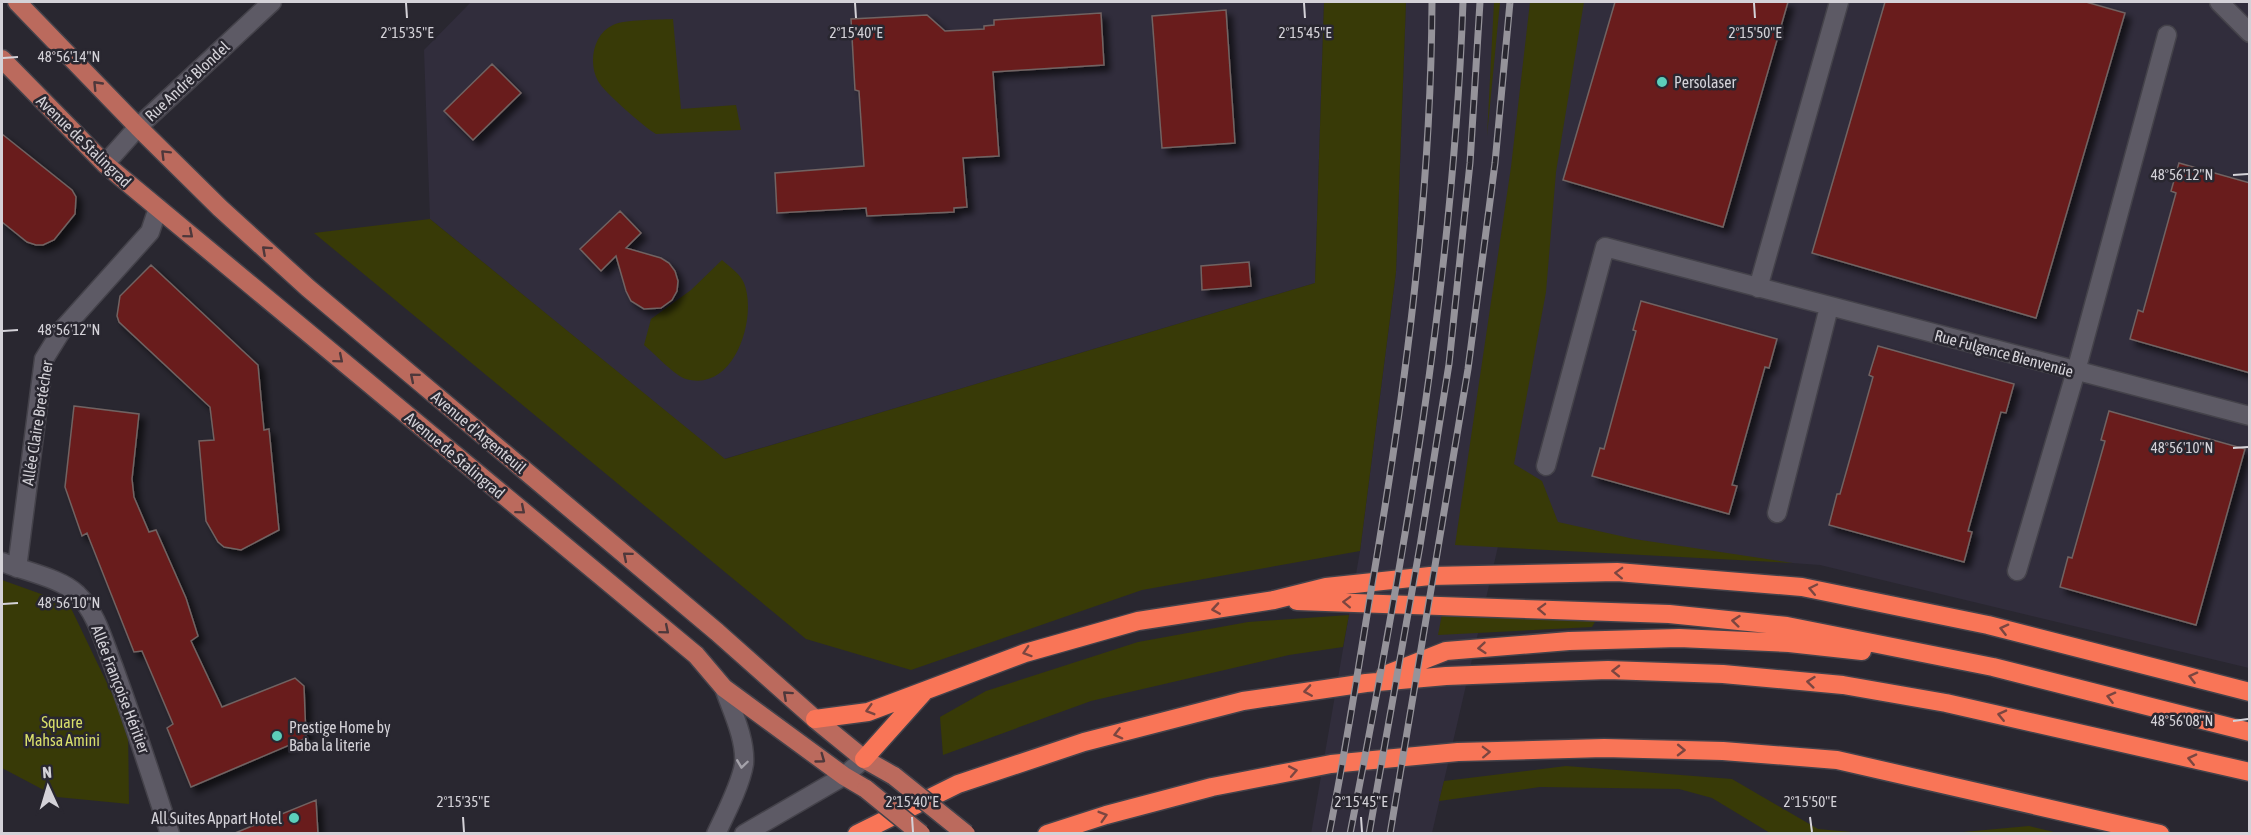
<svg xmlns="http://www.w3.org/2000/svg" width="2251" height="835" font-family="'Asap Condensed',sans-serif">
  <style>
    .built { fill: #312d3c }
    .green { fill: #383a07 }
    .building { fill: #691c1c; stroke: #716362; stroke-width: 1.5; filter: url(#shadow) }
    .lines { fill: none; stroke-linecap: round; stroke-linejoin: round }
    .minor-casing { stroke: #44424a; stroke-width: 21 }
    .major-casing { stroke: #44424a; stroke-width: 21 }
    .highway-casing { stroke: #44424a; stroke-width: 21 }
    .minor { stroke: #5d5a65; stroke-width: 18 }
    .major { stroke: #bb6a5d; stroke-width: 18 }
    .highway { stroke: #f97557; stroke-width: 18 }
    .rail-casing { stroke: #95939a; stroke-width: 7 }
    .rail { stroke: #292730; stroke-width: 4.5; stroke-dasharray: 14; stroke-linecap: butt }
    .major-bridge-casing { stroke: #44424a; stroke-width: 21; stroke-linecap: butt }
    .major-bridge { stroke: #bb6a5d; stroke-width: 18 }
    .oneway { stroke: #4e383b }
    .oneway2 { stroke: #7c4640 }
    .oneway3 { stroke: #a4a2aa }
    .ticks { fill: none; stroke: #d4d2d8; stroke-width: 2 }
    .poi-dot { fill: #5cceba; stroke: #292730; stroke-width: 2 }
    .labels { text-anchor: middle; dominant-baseline: central; stroke-width: 5; stroke-linejoin: round; paint-order: stroke }
    .street-label { font-size: 16px; fill: #d4d2d8; stroke: #292730 }
    .poi-label { font-size: 16px; fill: #d4d2d8; stroke: #292730; text-anchor: start }
    .park-label { font-size: 16px; fill: #d8de6a; stroke: #292730 }
    .ticks-label { font-size: 15px; text-anchor: middle; fill: #d4d2d8; stroke: #292730; stroke-width: 5; stroke-linejoin: round; paint-order: stroke }
  </style>
  <defs>
    <filter id="shadow"><feDropShadow dx="5.5" dy="5.5" stdDeviation="3" flood-color="#0009"/></filter>
  </defs>
  <rect width="100%" height="100%" fill="#292730"/>
  <path class="built" d="M471,2H1324L1315,283L724,459L430,219L424,50Z
    M1406,2H2249V668L1820,565L1499,542L1432,833L1311,834L1360,551L1396,272Z"/>
  <path class="green" d="M1324,2H1406L1396,272L1360,551L1142,590L911,670L806,639L314,233L430,219L725,459L1315,283Z
    M1494,2H1500L1487,136Z
    M1530,2H1584L1556,172L1546,292L1514,464L1542,481L1558,522L1634,539L1793,563L1455,545L1511,167Z
    M673,19L681,109L736,105L741,130L656,134C644,127 604,92 598,81C588,63 593,34 613,25C625,19 658,20 673,19Z
    M722,260C730,267 740,274 744,283C758,318 734,393 686,379C675,376 654,353 644,345L651,319L691,290Z
    M2,580L69,604L128,727L129,804L57,797L2,768Z
    M1442,614L1596,620L1592,627L1438,635Z
    M1349,615L1343,647L1289,655L1091,701L943,755L940,717L986,691L1138,642L1248,622Z
    M1566,766L1732,779L1818,829L1862,833H1770L1712,798L1679,789L1540,787L1439,801L1444,781Z
    M2029,826L2058,833H1952Z"/>
  <path class="building" d="M1615,2H1788L1723,227L1563,180Z
    M1885,2H2086L2125,13L2036,318L1812,253Z
    M1226,10L1235,143L1162,148L1152,16Z
    M1101,13L1104,65L993,72L999,156L963,158L967,207L954,208V212L867,216L866,208L777,213L775,173L864,166L859,91L855,90L851,19L927,15L945,31L984,29V26L994,25V20Z
    M492,64L521,93L473,140L444,111Z
    M2,134L72,190L76,197L75,214L54,240L43,245H36L27,242L2,222Z
    M2179,163L2250,183V373L2130,339L2138,310L2143,312L2176,193L2171,191Z
    M620,211L641,233L626,248L661,258L669,263L675,271L678,281L677,291L672,300L661,308L644,309L631,301L626,291L616,256L601,271L580,249Z
    M1249,262L1251,286L1202,290L1201,266Z
    M151,265L258,365L264,430L269,429L279,530L241,550L224,547L218,542L206,521L199,441L214,440L210,407L119,322L117,316L120,296Z
    M1641,301L1777,339L1769,368L1765,367L1732,485L1737,486L1729,514L1592,476L1600,448L1604,449L1636,331L1633,330Z
    M1878,346L2014,384L2006,413L2001,412L1968,531L1972,532L1964,562L1829,525L1837,494H1840L1873,377L1869,375Z
    M74,406L139,414L132,479L134,497L149,532L156,530L186,598L198,636L191,641L222,707L295,678L304,686L306,738L191,787L167,728L173,724L142,651L134,652L87,533L82,536L65,487Z
    M2109,411L2245,449L2196,625L2060,587L2068,557L2072,558L2105,441L2101,440Z
    M316,800L318,834H235V833Z"/>
  <g class="lines">
    <g class="minor-casing">
      <path id="minor" d="M2219,2L2250,33
        M105,164L138,127L272,2
        M1758,288L1839,2
        M1546,466L1605,247L2250,416
        M1777,513L1829,307
        M2,562C23,571 61,578 77,594C97,613 104,643 114,668C134,723 152,778 170,834
        M17,568L44,359L62,330L150,232L158,208
        M2017,571L2076,371L2167,35
        M716,834C725,815 741,784 744,764C746,739 732,711 724,688
        M744,834L844,776L864,759"/>
    </g>
    <g class="major-casing">
      <path id="major" d="M17,2L138,127L220,208L308,288L717,632L815,719L864,759L894,776
        M2,59L105,164L696,655L724,688L844,776L866,789"/>
    </g>
    <g class="highway-casing">
      <path id="highway" d="M1297,601L1669,614L1787,626L1993,667L2250,732
        M1385,675L1446,651L1569,641L1679,638L1789,643L1862,651
        M815,719L868,712L1025,653L1138,621L1274,600L1326,587L1430,576L1617,572L1802,587L1988,625L2250,692
        M864,759L923,693
        M857,834L958,784L1084,742L1243,701L1366,683L1446,676L1608,670L1723,674L1843,685L1946,703L2250,772
        M1047,834L1106,815L1212,787L1331,764L1458,752L1604,748L1723,751L1837,760L2160,834"/>
    </g>
    <use href="#minor" class="minor"/>
    <use href="#major" class="major"/>
    <use href="#highway" class="highway"/>
    <g class="rail-casing">
      <path id="rail" d="M1329,834C1345,755 1357,676 1370,597C1404,400 1431,201 1432,2
        M1350,834C1404,558 1453,282 1463,2
        M1369,834L1420,546L1449,364L1470,163L1480,2
        M1390,834L1468,369L1495,163L1510,2"/>
    </g>
    <use href="#rail" class="rail"/>
    <g class="major-bridge-casing">
      <path id="major-bridge" d="M894,776L966,834
        M866,789L921,834"/>
    </g>
    <use href="#major-bridge" class="major-bridge"/>
  </g>
  <defs><path id="oneway-chevron" d="M-2-3.5L2.5 0L-2 3.5" fill="none" stroke-width="1.6" stroke-linecap="round" stroke-linejoin="round" transform="scale(1.5)"/></defs>
  <g class="oneway">
    <use href="#oneway-chevron" transform="translate(97 85) rotate(-134)"/>
    <use href="#oneway-chevron" transform="translate(165 154) rotate(-135)"/>
    <use href="#oneway-chevron" transform="translate(189 234) rotate(40)"/>
    <use href="#oneway-chevron" transform="translate(266 250) rotate(-138)"/>
    <use href="#oneway-chevron" transform="translate(339 359) rotate(40)"/>
    <use href="#oneway-chevron" transform="translate(414 377) rotate(-140)"/>
    <use href="#oneway-chevron" transform="translate(521 510) rotate(40)"/>
    <use href="#oneway-chevron" transform="translate(627 556) rotate(-140)"/>
    <use href="#oneway-chevron" transform="translate(665 630) rotate(40)"/>
    <use href="#oneway-chevron" transform="translate(787 695) rotate(-138)"/>
    <use href="#oneway-chevron" transform="translate(821 759) rotate(36)"/>
  </g>
  <g class="oneway2">
    <use href="#oneway-chevron" transform="translate(1619 573) rotate(-178)"/>
    <use href="#oneway-chevron" transform="translate(1813 589) rotate(-168)"/>
    <use href="#oneway-chevron" transform="translate(1347 602) rotate(-178)"/>
    <use href="#oneway-chevron" transform="translate(1216 609) rotate(171)"/>
    <use href="#oneway-chevron" transform="translate(1542 609) rotate(-178)"/>
    <use href="#oneway-chevron" transform="translate(1736 621) rotate(-174)"/>
    <use href="#oneway-chevron" transform="translate(2004 629) rotate(-166)"/>
    <use href="#oneway-chevron" transform="translate(1482 648) rotate(175)"/>
    <use href="#oneway-chevron" transform="translate(1027 652) rotate(162)"/>
    <use href="#oneway-chevron" transform="translate(1616 671) rotate(-179)"/>
    <use href="#oneway-chevron" transform="translate(2193 677) rotate(-166)"/>
    <use href="#oneway-chevron" transform="translate(1811 682) rotate(-174)"/>
    <use href="#oneway-chevron" transform="translate(1308 691) rotate(171)"/>
    <use href="#oneway-chevron" transform="translate(2111 697) rotate(-166)"/>
    <use href="#oneway-chevron" transform="translate(870 710) rotate(164)"/>
    <use href="#oneway-chevron" transform="translate(2002 715) rotate(-167)"/>
    <use href="#oneway-chevron" transform="translate(1118 734) rotate(166)"/>
    <use href="#oneway-chevron" transform="translate(1681 750) rotate(1)"/>
    <use href="#oneway-chevron" transform="translate(1486 752) rotate(-2)"/>
    <use href="#oneway-chevron" transform="translate(2192 759) rotate(-167)"/>
    <use href="#oneway-chevron" transform="translate(1293 771) rotate(-11)"/>
    <use href="#oneway-chevron" transform="translate(1103 816) rotate(-17)"/>
  </g>
  <use class="oneway3" href="#oneway-chevron" transform="translate(742 764) rotate(98)"/>
  <path class="ticks" d="M406,3L407,18M855,3L856,18M1304,3L1305,18M1754,3L1755,18M3,58L18,57M2233,175L2248,174M3,331L18,330M2233,448L2248,447M3,604L18,603M2233,721L2248,719M463,817L464,832M912,817L913,832M1361,817L1362,832M1810,817L1812,832"/>
  <g class="poi-dot">
    <circle cx="1662" cy="82" r="6"/>
    <circle cx="277" cy="736" r="6"/>
    <circle cx="294" cy="818" r="6"/>
  </g>
  <g class="labels">
    <g class="street-label">
      <text transform="translate(187 81) rotate(-43)">Rue André Blondel</text>
      <text transform="translate(84 141) rotate(44)">Avenue de Stalingrad</text>
      <text transform="translate(2004 353) rotate(15)">Rue Fulgence Bienvenüe</text>
      <text transform="translate(37 423) rotate(-81)">Allée Claire Bretécher</text>
      <text transform="translate(479 432) rotate(40)">Avenue d'Argenteuil</text>
      <text transform="translate(455 455) rotate(40)">Avenue de Stalingrad</text>
      <text transform="translate(121 689) rotate(69)">Allée Françoise Héritier</text>
    </g>
    <g class="poi-label">
      <text x="1674" y="82">Persolaser</text>
      <text x="289" y="727">Prestige Home by<tspan x="289" dy="18">Baba la literie</tspan></text>
      <text x="282" y="818" text-anchor="end">All Suites Appart Hotel</text>
    </g>
    <g class="park-label">
      <text x="62" y="722">Square<tspan x="62" dy="18">Mahsa Amini</tspan></text>
    </g>
  </g>
  <g class="ticks-label">
    <text x="407" y="38">2°15'35"E</text>
    <text x="856" y="38">2°15'40"E</text>
    <text x="1305" y="38">2°15'45"E</text>
    <text x="1755" y="38">2°15'50"E</text>
    <text x="69" y="62">48°56'14"N</text>
    <text x="2182" y="180">48°56'12"N</text>
    <text x="69" y="335">48°56'12"N</text>
    <text x="2182" y="453">48°56'10"N</text>
    <text x="69" y="608">48°56'10"N</text>
    <text x="2182" y="726">48°56'08"N</text>
    <text x="463" y="807">2°15'35"E</text>
    <text x="912" y="807">2°15'40"E</text>
    <text x="1361" y="807">2°15'45"E</text>
    <text x="1810" y="807">2°15'50"E</text>
  </g>
  <rect width="2251" height="835" fill="none" stroke="#d4d2d8" stroke-width="6"/>
  <g transform="translate(48 787) rotate(356)" stroke="#292730" stroke-width="4.5" paint-order="stroke">
  <path d="M0-4.5L10 22L0 15L-10 22Z" fill="#d4d2d8"/>
  <text y="-9" font-size="16" font-weight="bold" text-anchor="middle" fill="#d4d2d8">N</text>
  </g>
</svg>
